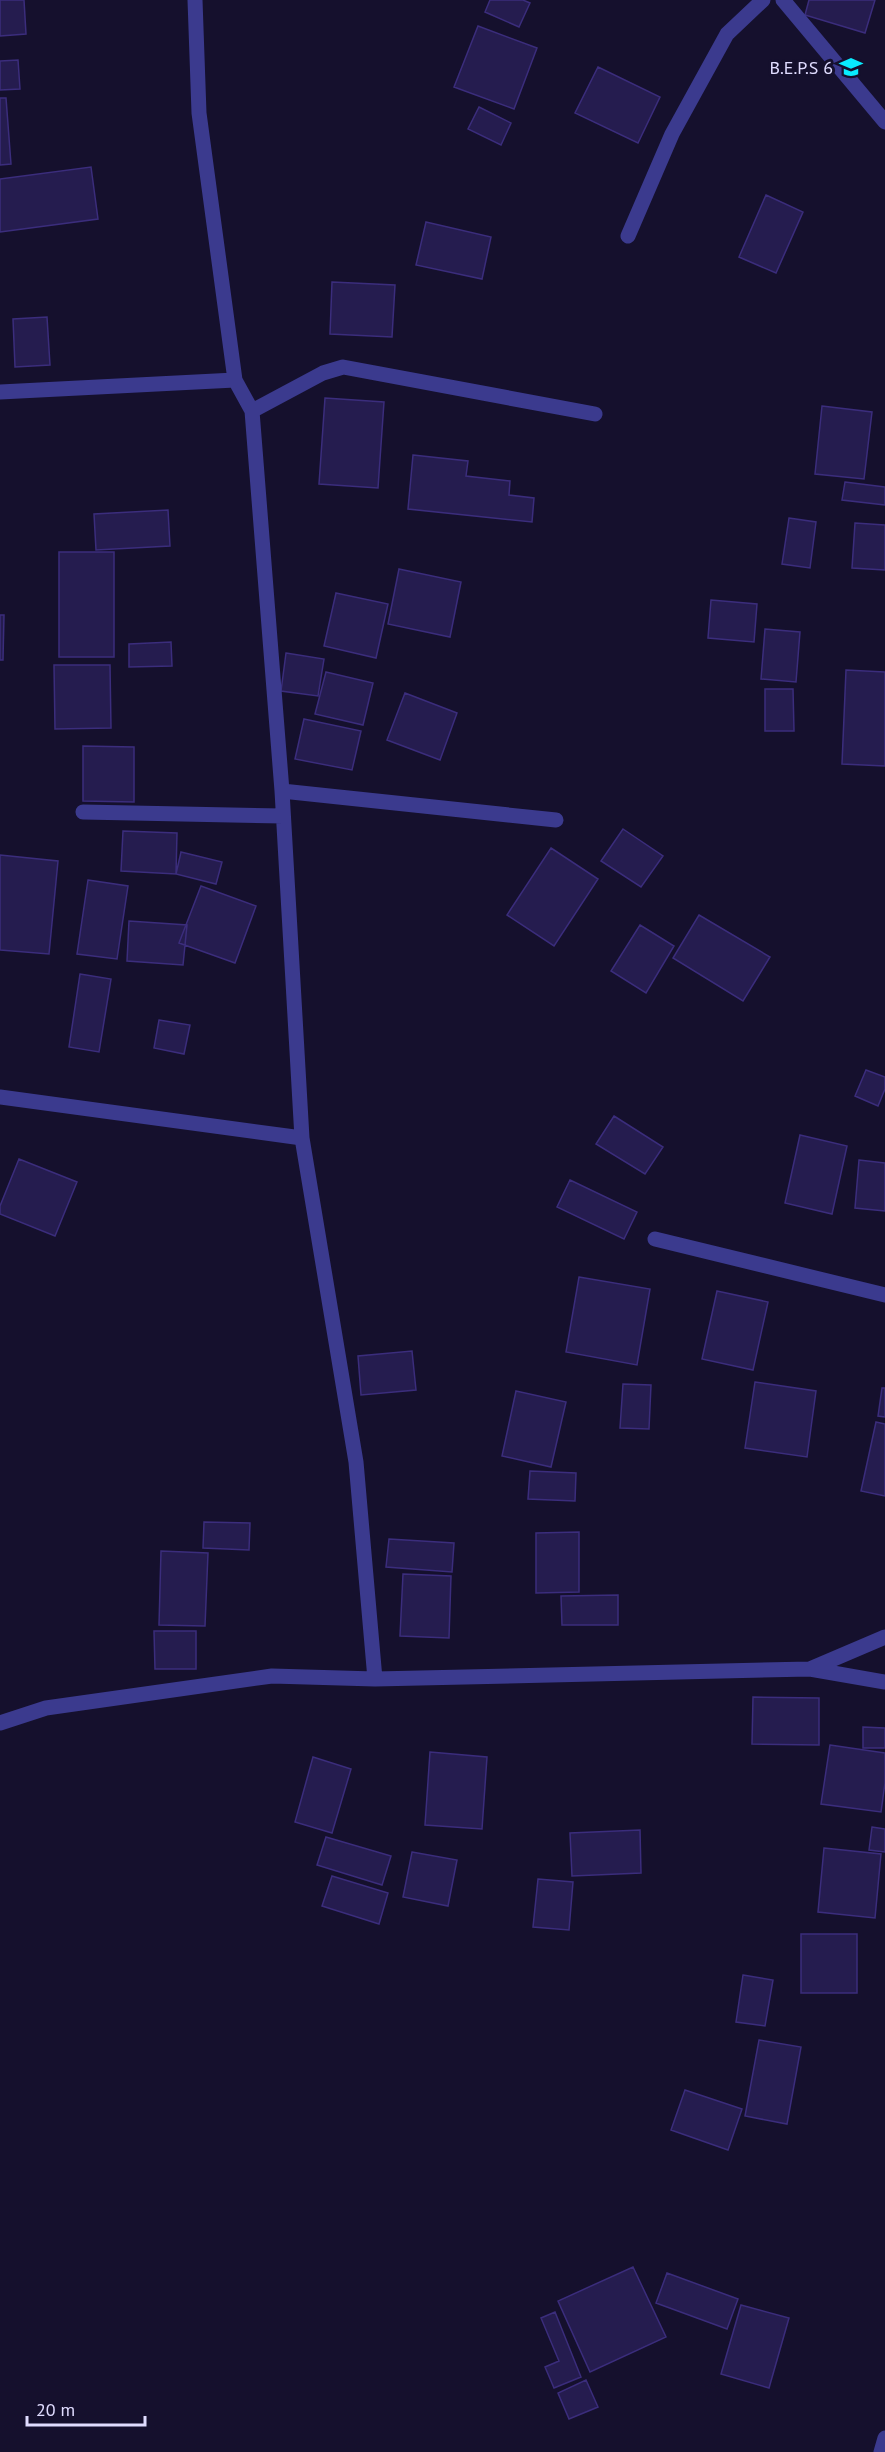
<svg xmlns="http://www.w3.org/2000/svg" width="885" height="2452" font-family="'PT Sans',sans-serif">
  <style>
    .building { fill: #251c4f; stroke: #3b2d7c; stroke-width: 1.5 }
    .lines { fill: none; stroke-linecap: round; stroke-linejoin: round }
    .street { stroke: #3b3a8e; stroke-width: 15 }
    .labels { text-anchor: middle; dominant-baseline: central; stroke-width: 6; stroke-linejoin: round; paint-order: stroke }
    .poi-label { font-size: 18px; fill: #e0dcff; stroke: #15102d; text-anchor: end }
  </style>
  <rect width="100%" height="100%" fill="#15102d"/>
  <path class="building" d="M0,0H24L26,34L0,36Z
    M490,0H523L530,3L519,27L485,12Z
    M809,0H875L865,33L805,15Z
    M478,26L537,48L514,109L454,87Z
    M18,60L20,89L0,90V61Z
    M598,67L660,97L638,143L575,113Z
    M0,98H6L11,164L0,165Z
    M479,107L511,123L501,145L468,129Z
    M91,167L98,219L0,232V179Z
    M766,195L803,212L776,273L739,257Z
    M426,222L491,237L482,279L416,265Z
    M332,282L395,285L392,337L330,334Z
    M47,317L50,365L15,367L13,319Z
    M325,398L384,402L378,488L319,484Z
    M822,406L872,412L864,479L815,474Z
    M413,455L468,461L466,476L510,481L509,495L534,498L532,522L408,509Z
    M845,482L885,487V505L842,500Z
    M168,510L170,546L96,550L94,514Z
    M789,518L816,522L810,568L782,564Z
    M855,523L885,525V570L852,568Z
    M59,552H114V657H59Z
    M399,569L461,582L450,637L388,624Z
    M336,593L388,604L376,658L324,646Z
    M711,600L757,604L754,642L708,638Z
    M0,615H4L3,660H0Z
    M765,629L800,632L796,682L761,679Z
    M171,642L172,666L129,667V644Z
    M286,653L324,659L318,696L281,691Z
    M54,665H110L111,728L55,729Z
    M846,670L885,672V766L842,764Z
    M326,672L373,683L363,725L315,714Z
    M765,689H793L794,731H765Z
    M405,693L457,713L440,760L387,740Z
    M304,719L361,731L352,770L295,759Z
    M83,746L134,747V802L83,801Z
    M623,829L663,856L641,887L601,861Z
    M123,831L177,833L176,874L121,871Z
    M551,848L598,879L554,946L507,915Z
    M181,852L222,862L216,884L176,874Z
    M0,855L58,861L49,954L0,950Z
    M88,880L128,886L117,959L77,954Z
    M201,886L256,906L235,963L179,943Z
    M699,915L770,957L743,1001L673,958Z
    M129,921L187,925L183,965L127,961Z
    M640,925L674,946L646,993L611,971Z
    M80,974L111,979L99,1052L69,1047Z
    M159,1020L190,1025L184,1054L154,1048Z
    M866,1070L885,1077V1089L878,1106L855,1096Z
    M614,1116L663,1147L645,1174L596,1144Z
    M800,1135L847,1146L832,1214L785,1203Z
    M19,1159L77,1182L55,1236L0,1214V1206Z
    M859,1160L885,1163V1211L855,1208Z
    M570,1180L637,1212L624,1239L557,1207Z
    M579,1277L650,1289L637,1365L566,1352Z
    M717,1291L768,1302L753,1370L702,1359Z
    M412,1351L416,1390L361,1395L358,1356Z
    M755,1382L816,1391L807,1457L745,1448Z
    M623,1384L651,1385L649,1429L620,1428Z
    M882,1388H885V1417L878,1416Z
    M516,1391L566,1402L551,1467L502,1456Z
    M876,1422L885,1424V1496L861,1491Z
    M530,1471L576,1473L575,1501L528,1499Z
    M204,1522L250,1523L249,1550L203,1548Z
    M579,1532V1592L536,1593V1533Z
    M389,1539L454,1543L452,1572L386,1567Z
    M161,1551L208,1553L205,1626L159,1625Z
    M403,1574L451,1576L449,1638L400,1636Z
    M618,1595V1625H562L561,1596Z
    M154,1631H196V1669H155Z
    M753,1697L819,1698V1745L752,1744Z
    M863,1727L885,1728V1748H863Z
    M830,1745L885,1753V1783L881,1812L821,1804Z
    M430,1752L487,1757L482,1829L425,1825Z
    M313,1757L351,1769L332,1833L295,1822Z
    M872,1827L885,1829V1852L869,1850Z
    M640,1830L641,1873L572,1876L570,1833Z
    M326,1837L391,1856L382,1885L317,1865Z
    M824,1848L881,1854L875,1918L818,1912Z
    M412,1852L457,1860L448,1906L403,1897Z
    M332,1876L388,1893L379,1924L322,1906Z
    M538,1879L573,1882L569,1930L533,1927Z
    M801,1934H857V1993H801Z
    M743,1975L773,1980L765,2026L736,2022Z
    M759,2040L801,2047L787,2124L745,2116Z
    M685,2090L742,2109L728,2150L671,2130Z
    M633,2267L666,2337L590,2372L558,2301Z
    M667,2273L738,2299L727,2329L656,2303Z
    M741,2305L789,2318L769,2388L721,2374Z
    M555,2312L581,2377L554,2388L545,2367L559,2361L541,2318Z
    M586,2380L598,2407L569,2419L558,2393Z"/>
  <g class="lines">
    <path class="street" d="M195,0L199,113L235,380L252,411L282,791L302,1138L356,1462L375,1679
      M783,0L885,122
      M628,236L672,134L727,34L763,0
      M0,392L235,380
      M252,411L323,373L343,367L595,414
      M282,791L556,820
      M83,812L283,816
      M0,1097L302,1138
      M655,1239L885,1295
      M810,1669L885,1637
      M0,1723L46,1708L272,1676L375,1679L810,1669L885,1682
      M881,2452L885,2438"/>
  </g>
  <defs>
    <g id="school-bare" transform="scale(1.8)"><path d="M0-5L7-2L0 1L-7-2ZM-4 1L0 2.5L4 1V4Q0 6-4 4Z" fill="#08ecff" stroke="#15102d" stroke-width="2.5" paint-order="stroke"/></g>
  </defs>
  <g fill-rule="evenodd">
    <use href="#school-bare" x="851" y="67"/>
  </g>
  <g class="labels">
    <g class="poi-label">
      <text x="833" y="67">B.E.P.S 6</text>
    </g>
  </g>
  <path d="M27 2416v9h118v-9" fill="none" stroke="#e0dcff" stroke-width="3"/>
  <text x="36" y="2416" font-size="18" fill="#e0dcff" stroke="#15102d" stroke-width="4.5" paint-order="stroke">20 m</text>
</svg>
